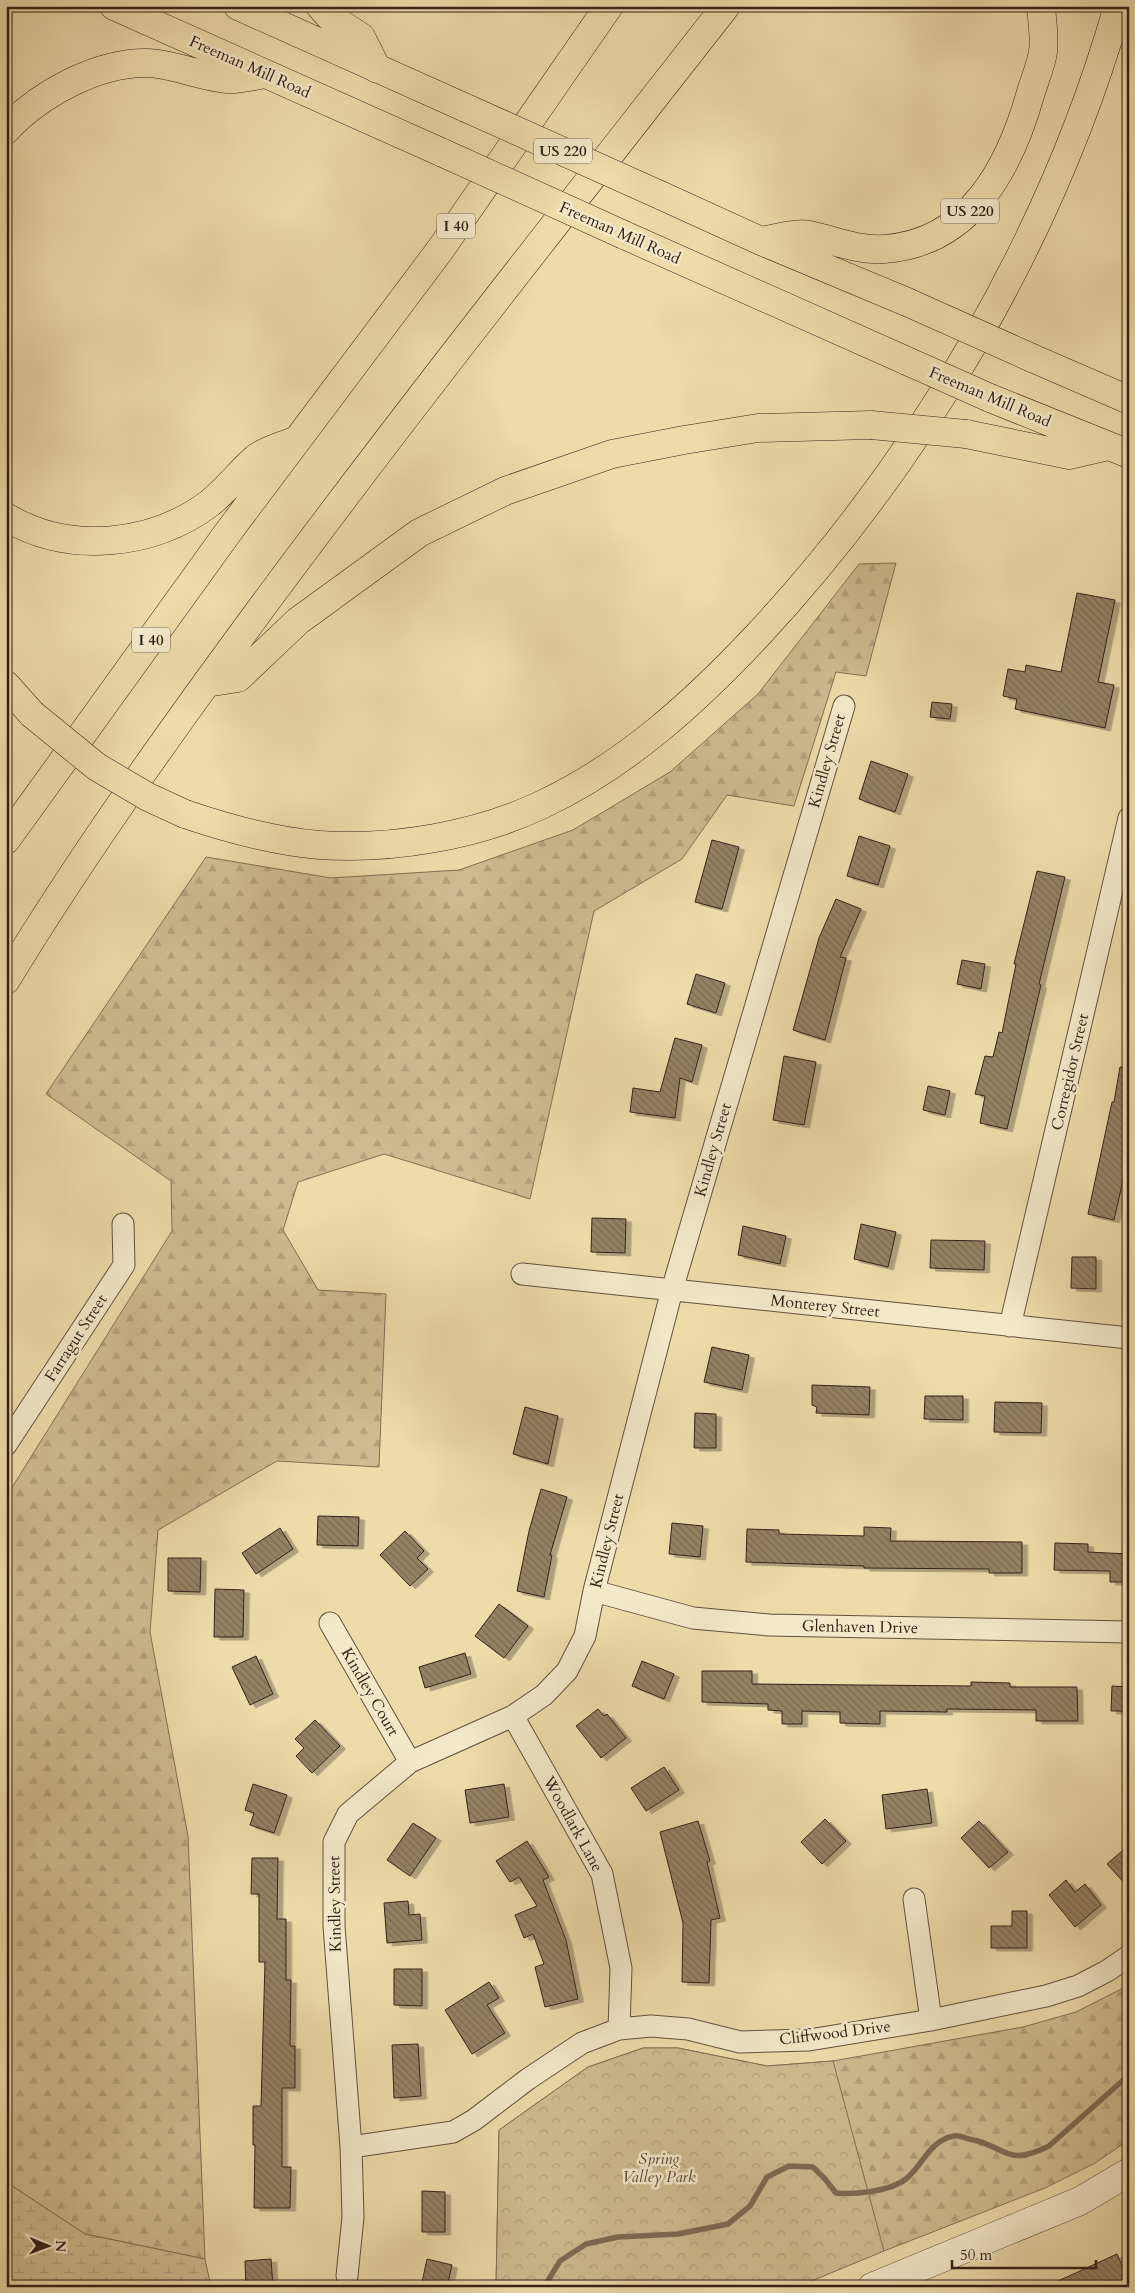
<svg xmlns="http://www.w3.org/2000/svg" width="1135" height="2293" font-family="Cardo,serif">
  <style>
    .forest { fill: url(#forest-firs); stroke: #816e55 }
    .wetland { fill: url(#wetland-marsh); stroke: #816e55 }
    .park { fill: url(#park-crowns); stroke: #816e55 }
    .lines { fill: none; stroke-linecap: round; stroke-linejoin: round }
    .stream { stroke: #7d6b53; stroke-width: 5.5 }
    .building { fill: url(#building-back-hatch); stroke: #342119; filter: url(#shadow) }
    .minor-casing { stroke: #62503d; stroke-width: 23 }
    .tertiary-casing { stroke: #62503d; stroke-width: 29 }
    .motorway-casing { stroke: #342119; stroke-width: 29 }
    .minor { stroke: #f3e8c8; stroke-width: 21 }
    .tertiary { stroke: #f3e8c8; stroke-width: 28 }
    .motorway { stroke: #eddbaa; stroke-width: 28 }
    .motorway-bridge-casing { stroke: #342119; stroke-width: 29; stroke-linecap: butt }
    .motorway-bridge { stroke: #eddbaa; stroke-width: 28 }
    .labels { text-anchor: middle; dominant-baseline: central; stroke-width: 5; stroke-linejoin: round; paint-order: stroke }
    .shield { fill: #f3e8c8; stroke: #6d5d4e; stroke-width: 1 }
    .shield-label { font-size: 15px; font-weight: bold; fill: #342119 }
    .street-label { font-size: 16px; fill: #342119; stroke: #f3e8c8 }
    .park-label { font-size: 16px; font-style: italic; fill: #5a4837; stroke: #f3e8c8 }
  </style>
  <defs>
    <pattern id="forest-firs" width="22" height="20" patternUnits="userSpaceOnUse" patternTransform="scale(1.25)"><rect width="22" height="20" fill="#cebb91"/><path d="M5 1l3.5 6h-7zM16 11l3.5 6h-7z" fill="#b2a07c"/></pattern>
    <pattern id="wetland-marsh" width="20" height="14" patternUnits="userSpaceOnUse" patternTransform="scale(1.25)"><rect width="20" height="14" fill="#cebb91"/><path d="M1 5h8M5 5V1M11 12h8M15 12V8" fill="none" stroke="#b2a07c"/></pattern>
    <pattern id="park-crowns" width="20" height="18" patternUnits="userSpaceOnUse" patternTransform="scale(1.25)"><rect width="20" height="18" fill="#cebb91"/><path d="M2 6a3 3 0 1 1 6 0M12 15a3 3 0 1 1 6 0" fill="none" stroke="#b2a07c"/></pattern>
    <pattern id="building-back-hatch" width="6" height="6" patternUnits="userSpaceOnUse" patternTransform="scale(1.25)"><rect width="6" height="6" fill="#948264"/><path d="M-1 5l2 2M0 0l6 6M5-1l2 2" fill="none" stroke="#7a6a52"/></pattern>
    <filter id="shadow"><feDropShadow dx="5.5" dy="3" stdDeviation="0" flood-color="#0004"/></filter>
  </defs>
  <rect width="100%" height="100%" fill="#eddbaa"/>
  <filter id="stains"><feTurbulence type="fractalNoise" baseFrequency=".004" numOctaves="4"/><feColorMatrix values="0 0 0 0 .2 0 0 0 0 .09 0 0 0 0 .02 0 0 0 .5 -.17"/></filter>
  <radialGradient id="worn" r=".72"><stop offset=".6" stop-color="#630" stop-opacity="0"/><stop offset="1" stop-color="#630" stop-opacity=".3"/></radialGradient>
  <path class="forest" d="M896,563L866,676L836,672L794,806L727,795L682,859L594,911L530,1199L384,1154L298,1182L283,1230L318,1290L386,1294L379,1467L277,1461L158,1530L150,1632L188,1836L205,2259L85,2234L6,2182V1497L172,1231L171,1181L46,1094L206,857L331,878L459,870L573,830L670,772L758,694L859,564Z
    M1129,1985V2140L1095,2163L1045,2188L884,2251L817,2126L496,2287L499,2130L588,2067L643,2048H678L767,2066L833,2061L1023,2027L1076,2012Z"/>
  <path class="wetland" d="M6,2182L85,2234L205,2259L211,2287H6Z"/>
  <path class="park" d="M643,2048H678L767,2066L833,2061L884,2251L797,2287H496L499,2130L588,2067Z"/>
  <g class="lines">
    <path class="stream" d="M544,2287L560,2261L586,2244L618,2237L678,2234L728,2224L750,2206L767,2177L789,2166L813,2167L825,2179L836,2193C855,2195 891,2191 906,2179C922,2166 931,2139 954,2136C958,2135 965,2138 969,2139C1008,2146 1004,2168 1049,2146L1129,2075"/>
  </g>
  <path class="building" d="M1077,593L1115,600L1098,682L1114,685L1105,728L1015,709L1017,699L1003,696L1008,669L1025,672L1026,665L1061,672Z
    M932,702L952,704L950,719L930,717Z
    M871,761L908,774L895,812L859,799Z
    M859,836L890,846L878,885L847,876Z
    M712,840L739,847L722,909L695,902Z
    M1037,871L1065,877L1039,984L1041,985L1007,1129L980,1123L985,1096L975,1094L985,1056L993,1057L999,1032L1002,1033L1016,964H1014Z
    M836,899L861,909L840,957L846,958L825,1040L793,1030L819,938Z
    M962,960L985,964L981,989L957,984Z
    M696,974L725,983L716,1013L687,1004Z
    M675,1038L702,1045L692,1082L680,1078L675,1118L630,1112L633,1088L660,1092Z
    M784,1056L816,1062L804,1125L773,1120Z
    M1120,1067H1129V1154L1114,1220L1088,1214L1112,1102H1114Z
    M928,1086L950,1091L945,1115L923,1110Z
    M592,1218L626,1219L625,1253L591,1252Z
    M861,1224L896,1232L888,1267L854,1259Z
    M743,1226L786,1236L780,1264L738,1255Z
    M931,1240L985,1241L984,1270L930,1268Z
    M1072,1257H1096V1289L1071,1288Z
    M712,1347L749,1355L742,1390L704,1382Z
    M812,1385L870,1387L869,1415L816,1413L817,1407L812,1405Z
    M925,1396H963V1420L924,1419Z
    M995,1402L1042,1403L1041,1433L994,1432Z
    M525,1407L558,1416L548,1464L513,1454Z
    M695,1413L716,1414V1448H694Z
    M541,1489L567,1497L550,1555H552L544,1597L517,1591L529,1531Z
    M318,1516L359,1517L358,1546L317,1545Z
    M672,1523L703,1526L700,1557L669,1554Z
    M864,1527L891,1528L890,1541L1022,1542V1573H989V1569L864,1568V1566L746,1562L747,1529L779,1530V1534L864,1536Z
    M280,1528L293,1549L256,1574L242,1553Z
    M405,1531L424,1551L417,1558L428,1569L410,1586L380,1555Z
    M1055,1543L1088,1544V1552L1129,1554V1582H1110V1571L1054,1570Z
    M168,1558H201L200,1592L168,1591Z
    M215,1589L244,1590L243,1637H214Z
    M499,1604L528,1626L504,1658L475,1636Z
    M465,1653L471,1674L425,1688L419,1667Z
    M256,1656L273,1694L250,1705L232,1667Z
    M642,1661L674,1674L664,1699L632,1686Z
    M702,1671H752V1684L971,1686V1682L1010,1683V1687H1077L1078,1721H1036V1710L947,1709V1712L880,1711V1724L840,1723V1712L802,1711V1724H782V1711L768,1710V1704L702,1702Z
    M1112,1686L1129,1687V1711H1111Z
    M598,1709L604,1716L607,1714L626,1738L601,1758L576,1726Z
    M315,1720L340,1746L312,1773L296,1756L304,1748L295,1739Z
    M664,1767L679,1790L646,1811L631,1788Z
    M253,1784L287,1795L274,1833L250,1825L254,1813L245,1810Z
    M504,1784L509,1817L470,1823L465,1790Z
    M927,1789L932,1823L886,1829L882,1795Z
    M825,1819L846,1841L822,1864L801,1842Z
    M698,1821L710,1861L707,1862L720,1918L711,1920L709,1983L682,1982L683,1923L660,1832Z
    M979,1821L1008,1852L989,1868L961,1838Z
    M413,1823L436,1838L410,1876L387,1860Z
    M527,1841L549,1877L543,1880L566,1940L578,1999L545,2007L535,1967L544,1964L533,1934L524,1938L515,1915L537,1906L519,1877L510,1882L496,1861Z
    M1129,1845V1888L1107,1864Z
    M252,1858H278L277,1919H286V1980H291L290,2046H295V2088H282V2167H291L290,2208H254L255,2145H253V2106H261L265,1962H259V1894H251Z
    M1066,1880L1075,1892L1085,1884L1101,1905L1075,1927L1049,1895Z
    M408,1901L409,1915L420,1914L422,1940L387,1943L384,1903Z
    M1012,1911H1027V1948H991V1926H1012Z
    M394,1969H422V2006L394,2005Z
    M489,1982L499,1998L487,2005L505,2033L472,2054L445,2010Z
    M418,2044L421,2096L394,2098L392,2045Z
    M422,2191L445,2192V2232H422Z
    M1117,2254L1128,2279L1111,2287H1045Z
    M271,2259L273,2287H246L245,2261Z
    M427,2259L452,2265L447,2287H421Z"/>
  <g class="lines">
    <g class="minor-casing">
      <path id="minor" d="M522,1274L1129,1338
        M1010,1326L1129,818
        M6,1445L124,1265L123,1224
        M594,1591L693,1618L769,1625L1129,1632
        M330,1623L410,1762
        M513,1716L602,1874L621,1968L619,2029
        M914,1899L931,2020
        M351,2147L453,2132L474,2120L528,2079L582,2043L619,2029L651,2026L688,2029L740,2042L809,2040L931,2020L1046,1996L1078,1986L1107,1971L1129,1956
        M347,2276L353,2217L351,2147L334,1926V1842L348,1814L410,1762L513,1716L544,1695L567,1671L585,1636L594,1591L672,1290L844,706"/>
    </g>
    <g class="tertiary-casing">
      <path id="tertiary" d="M872,2287L1080,2201L1129,2172"/>
    </g>
    <g class="motorway-casing">
      <path id="motorway" d="M114,6L443,153
        M238,6L466,108
        M320,6L329,16L361,37L377,69
        M6,130C39,94 98,62 148,63C175,64 201,77 227,79C239,80 253,76 265,74
        M660,195L761,241L907,302
        M624,235L907,361
        M761,241C773,239 798,232 809,235C834,240 858,251 884,249C971,243 1010,167 1031,92C1035,79 1041,65 1043,52C1045,38 1042,21 1041,6
        M1032,358L1129,400
        M990,398L1129,454
        M966,434L1069,455L1108,446
        M6,517C69,555 153,546 210,503C227,489 240,472 256,458C266,450 283,446 294,441
        M206,683L238,678L298,621L419,533L505,491L612,454L684,440L758,428L871,425
        M6,685L32,714
        M185,814C229,829 273,841 319,845C391,850 476,836 541,805C625,766 695,702 757,636C921,460 1052,238 1118,6
        M6,840L229,531L440,250L609,6
        M6,980C85,850 178,721 268,599C417,398 572,203 726,6"/>
    </g>
    <use href="#minor" class="minor"/>
    <use href="#tertiary" class="tertiary"/>
    <use href="#motorway" class="motorway"/>
    <g class="motorway-bridge-casing">
      <path id="motorway-bridge" d="M466,108L660,195
        M443,153L624,235
        M907,302L1032,358
        M907,361L990,398
        M871,425L966,434
        M32,714L97,767L148,797L185,814"/>
    </g>
    <use href="#motorway-bridge" class="motorway-bridge"/>
  </g>
  <g class="labels">
    <g class="shield">
      <rect x="534" y="138.5" width="58" height="25" rx="4"/>
      <rect x="941" y="198.5" width="58" height="25" rx="4"/>
      <rect x="437" y="213.5" width="38" height="25" rx="4"/>
      <rect x="132" y="627.5" width="38" height="25" rx="4"/>
    </g>
    <g class="shield-label">
      <text x="563" y="151">US 220</text>
      <text x="970" y="211">US 220</text>
      <text x="456" y="226">I 40</text>
      <text x="151" y="640">I 40</text>
    </g>
    <g class="street-label">
      <text transform="translate(250 67) rotate(24)">Freeman Mill Road</text>
      <text transform="translate(620 233) rotate(24)">Freeman Mill Road</text>
      <text transform="translate(990 397) rotate(23)">Freeman Mill Road</text>
      <text transform="translate(827 761) rotate(-74)">Kindley Street</text>
      <text transform="translate(1070 1072) rotate(-77)">Corregidor Street</text>
      <text transform="translate(713 1150) rotate(-74)">Kindley Street</text>
      <text transform="translate(825 1306) rotate(6)">Monterey Street</text>
      <text transform="translate(76 1338) rotate(-57)">Farragut Street</text>
      <text transform="translate(607 1541) rotate(-76)">Kindley Street</text>
      <text transform="translate(860 1627) rotate(1)">Glenhaven Drive</text>
      <text transform="translate(370 1692) rotate(60)">Kindley Court</text>
      <text transform="translate(573 1824) rotate(61)">Woodlark Lane</text>
      <text transform="translate(335 1904) rotate(-91)">Kindley Street</text>
      <text transform="translate(835 2033) rotate(-7)">Cliffwood Drive</text>
    </g>
    <g class="park-label">
      <text x="659" y="2159">Spring<tspan x="659" dy="18">Valley Park</tspan></text>
    </g>
  </g>
  <rect width="1135" height="2293" fill="none" stroke="#eddbaa" stroke-width="25"/>
  <rect x="8" y="8" width="1120" height="2278" fill="none" stroke="#342119" stroke-width="2.5"/>
  <rect x="12" y="12" width="1110" height="2268" fill="none" stroke="#342119"/>
  <g transform="translate(48 2246) rotate(91)" stroke="#f3e8c8" stroke-width="4" paint-order="stroke">
  <path d="M0-4L9 19L0 12L-9 19Z" fill="#342119"/>
  <text y="-8" font-size="14" font-weight="bold" text-anchor="middle" fill="#342119">N</text>
  </g>
  <path d="M952 2260v8h144v-8" fill="none" stroke="#342119" stroke-width="2.5"/>
  <text x="960" y="2260" font-size="15" fill="#342119" stroke="#f3e8c8" stroke-width="4" paint-order="stroke">50 m</text>
  <rect width="100%" height="100%" filter="url(#stains)"/>
  <rect width="100%" height="100%" fill="url(#worn)"/>
</svg>
